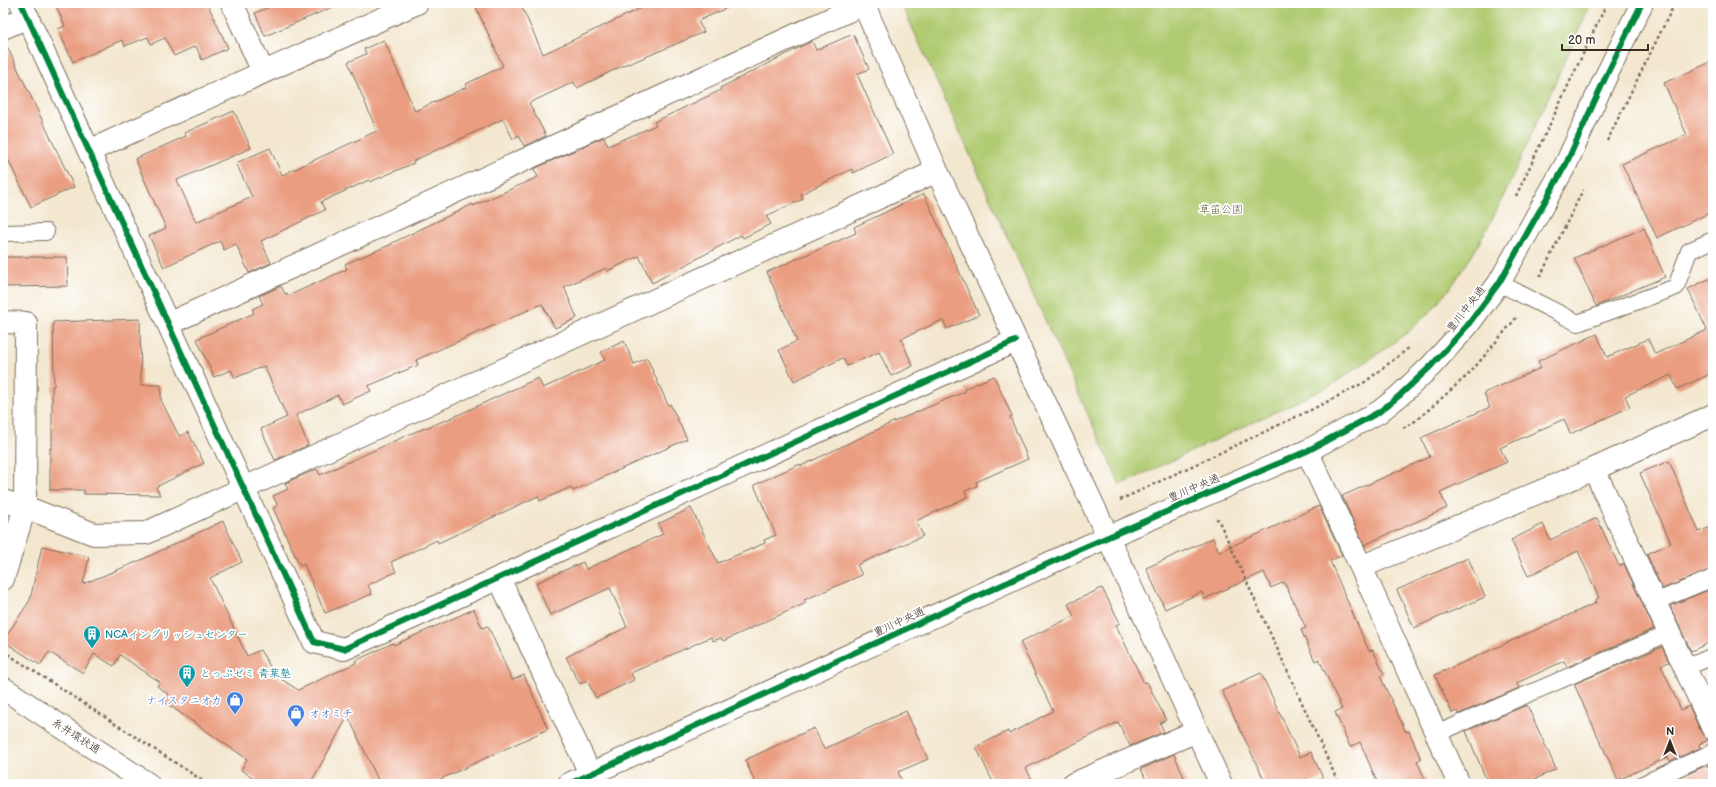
<svg xmlns="http://www.w3.org/2000/svg" width="1716" height="787" font-family="'Balsamiq Sans','Klee One',sans-serif">
  <style>
    .green { fill: #b0cb71; stroke: #767a48 }
    .building { fill: #ea9d80 }
    .lines { fill: none; stroke-linecap: round; stroke-linejoin: round }
    .lane-casing { stroke: #7b6c5c; stroke-width: 18 }
    .street-casing { stroke: #7b6c5c; stroke-width: 24 }
    .secondary-casing { stroke: #7b6c5c; stroke-width: 24 }
    .path { stroke: #7b6c5c; stroke-width: 2.5; stroke-dasharray: 3 3; stroke-linecap: butt }
    .lane { stroke: #fff; stroke-width: 16 }
    .street { stroke: #fff; stroke-width: 22 }
    .secondary { stroke: #fff; stroke-width: 22 }
    .cycleway-casing { stroke: #fff; stroke-width: 8 }
    .cycleway { stroke: #00873e; stroke-width: 6 }
    .labels { text-anchor: middle; dominant-baseline: central; stroke-width: 3.5; stroke-linejoin: round; paint-order: stroke }
    .park-label { font-size: 11px; fill: #5e5a37; stroke: #fff }
    .street-label { font-size: 11px; fill: #3b2a1e; stroke: #fff }
    .culture-label { font-size: 11px; fill: #0d838f; stroke: #fff; text-anchor: start }
    .shop-label { font-size: 11px; fill: #366cbe; stroke: #fff; text-anchor: end }
  </style>
  <rect width="100%" height="100%" fill="#fff"/>
  <filter id="ink" filterUnits="userSpaceOnUse"><feTurbulence type="fractalNoise" baseFrequency=".025" numOctaves="2"/><feDisplacementMap in="SourceGraphic" scale="8" xChannelSelector="R" yChannelSelector="G"/><feConvolveMatrix kernelMatrix="1 2 1 2 8 2 1 2 1" color-interpolation-filters="sRGB"/></filter>
  <filter id="wash" filterUnits="userSpaceOnUse"><feTurbulence type="fractalNoise" baseFrequency=".012" numOctaves="4" result="noise"/><feDisplacementMap in="SourceGraphic" scale="16" xChannelSelector="R" yChannelSelector="G"/><feGaussianBlur stdDeviation="0.9" result="paint"/><feColorMatrix in="noise" values="0 0 0 0 0 0 0 0 0 0 0 0 0 0 0 0 0 1.4 0 .05"/><feComposite in="paint" operator="in"/></filter>
  <g filter="url(#wash)">
    <rect width="100%" height="100%" fill="#f3e7cf"/>
    <path class="green" d="M901,3H1591L1507,189L1489,225L1473,254L1453,284L1431,311L1408,332L1385,349L1330,386L1120,485Z"/>
    <g id="blocks">
      <path class="building" d="M55,3H207L228,48L202,60L196,46L174,56L165,38L151,44L148,37L125,46L122,40L73,62L58,29L65,26Z
        M279,3H342L265,36L255,13Z
        M474,3H520L543,54L652,3H738L698,21L704,32L629,64L628,63L577,88L574,82L529,103L546,136L524,146L519,135L513,139L503,119L413,161L414,163L370,182L369,180L321,202L325,210L261,241L271,263L249,273L236,244L224,250L220,241L164,267L149,236L166,228L135,159L186,136L184,133L234,111L251,148L177,180L196,222L252,197L236,163L270,148L282,175L377,131L348,62L366,54L364,49L384,40L415,111L467,87L466,84L503,66Z
        M853,34L869,69L857,74L893,154L853,173L852,169L801,194L803,199L766,216L771,224L743,238L741,235L652,283L639,256L607,271L606,268L564,287L577,318L555,328L542,304L416,360L418,365L368,386L371,391L342,404L338,395L296,415L308,445L275,460L261,429L287,417L264,366L235,378L231,370L214,377L197,339L254,313L252,309L263,304L259,296L281,286L285,294L287,293L288,296L347,269L345,264L392,244V243L473,204V206L538,177L534,169L604,137L608,146L656,125L654,122L721,90L720,88L812,41L816,50Z
        M3,40H4L74,187L31,207L3,149Z
        M1713,61V211L1657,238L1622,164L1687,135L1664,83Z
        M924,194L979,315L947,329L943,320L901,339L913,366L891,376L879,352L847,366L843,358L794,381L779,350L797,341L767,272L856,233L854,227Z
        M1644,228L1665,277L1596,306L1574,258Z
        M3,257H67L68,286L3,287Z
        M1713,277V373L1677,389L1671,375L1625,396L1630,407L1570,434L1564,419L1500,448L1507,462L1440,492L1447,508L1364,545L1342,496L1430,457L1421,438L1490,407L1484,393L1541,368L1538,361L1597,334L1607,357L1648,339L1655,354L1707,330L1688,289Z
        M140,319L141,385H161V400L179,436L188,432L204,463L156,487L160,495L84,494V490H50V448H52V386H54L53,322Z
        M624,341L634,364L647,358L668,405L670,404L687,439L573,491L571,487L540,501L538,496L438,543L437,540L391,562L396,572L368,585L372,594L325,613L304,564L300,566L273,508L278,506L273,496L288,489L285,483L317,469L320,475L412,433L449,419L538,378L543,388L605,360L601,352Z
        M994,376L1012,416L1010,417L1028,459L976,482L977,486L965,491L967,497L916,521L923,536L857,565L862,575L804,600L806,603L723,641L721,638L713,641L711,637L631,673L634,680L596,698L587,680L580,684L566,657L627,627L610,588L550,615L536,583L583,562L586,569L663,534L658,524L691,508L718,563L765,543L764,540L776,535L754,485L800,464L801,466L889,424L966,391L964,389Z
        M1669,461L1699,532L1713,526V569L1662,589L1647,554L1671,543L1640,473Z
        M1319,506L1342,555L1330,561L1369,651L1373,650L1384,674L1380,676L1406,732L1409,731L1421,759L1417,761L1427,784H1378L1360,742L1350,747L1335,712L1342,709L1319,659L1315,661L1301,630L1306,628L1284,582L1271,588L1264,572L1204,599L1202,592L1165,609L1146,568L1213,538L1219,552Z
        M1597,518L1619,566L1624,564L1654,629L1567,667L1564,661L1517,683L1519,688L1459,714L1457,711L1452,713L1435,675L1596,603L1595,600L1599,598L1578,551L1528,576L1511,540L1543,524L1550,540Z
        M223,521L242,562L210,578L247,656L260,650L275,675L298,690L356,663L355,661L393,643L394,645L474,609L482,628L488,626L512,680L524,675L548,729L430,784H380L348,716L310,784H264L241,770L247,759L163,701L168,694L157,686L160,682L120,655L114,666L94,654L83,673L49,652L40,665L3,641L30,600L42,546L89,557L83,584L139,561Z
        M1468,558L1485,597L1414,628L1397,590Z
        M1102,588L1120,623L1116,625L1144,683L1147,682L1166,720L1160,723L1164,732L1130,746L1118,722L1026,768L1034,784H994L976,747L1008,731L1009,734L1053,711L1020,642L1074,616L1068,604Z
        M1713,588V641L1691,651L1670,606Z
        M1662,647L1669,662L1661,665L1681,710L1689,706L1702,734L1708,740L1699,744L1700,748L1670,761L1668,757L1618,780L1574,684Z
        M1261,673L1300,757L1311,752L1323,778L1309,784H1266L1222,691Z
        M1527,705L1556,769L1525,784H1488L1466,731Z
        M906,711L928,759L898,772L903,784H756L745,760L814,728L824,749Z
        M1174,754L1187,784H1148L1141,769Z
        M1707,765L1713,778V784H1680L1677,779Z"/>
    </g>
  </g>
  <g filter="url(#ink)">
    <use href="#blocks" fill-opacity="0" stroke="#7b6c5c" stroke-width="1"/>
    <g class="lines">
      <g class="lane-casing">
        <path id="lane" d="M3,233L46,232
          M1499,283L1578,323L1676,287L1689,251L1713,240
          M1655,602L1713,578
          M1685,668L1713,656
          M1436,734L1669,633
          M1643,784L1713,752"/>
      </g>
      <g class="street-casing">
        <path id="street" d="M21,3L314,642L344,649L1015,341
          M232,3L263,72
          M863,3L937,171L1108,537L1221,784
          M3,28L28,17
          M89,151L417,3
          M3,322L26,323L25,507L3,579
          M168,324L863,4
          M1307,451L1361,567L1459,784
          M1594,469L1713,729
          M3,501L25,507L94,534L146,533L937,171
          M1361,567L1594,469L1713,415
          M499,578L595,784
          M1073,784L1197,731"/>
      </g>
      <g class="secondary-casing">
        <path id="secondary" d="M3,688L148,784
          M569,784L1078,550L1307,451L1379,412L1399,396L1431,366L1467,326L1499,283L1566,164L1607,74L1642,3"/>
      </g>
      <path class="path" d="M1607,141L1675,3
        M1516,196L1607,3
        M1540,277L1583,190
        M1403,428L1417,420L1470,373L1516,318
        M1120,500L1319,406L1365,382L1410,347
        M1216,520L1218,519L1339,784
        M3,651L208,784"/>
      <use href="#lane" class="lane"/>
      <use href="#street" class="street"/>
      <use href="#secondary" class="secondary"/>
      <g class="cycleway-casing">
        <path id="cycleway" d="M21,3L314,642L344,649L1015,341
          M569,784L1078,550L1307,451L1379,412L1399,396L1431,366L1467,326L1499,283L1566,164L1607,74L1642,3"/>
      </g>
      <use href="#cycleway" class="cycleway"/>
    </g>
  </g>
  <defs>
    <g id="building-pin" transform="scale(0.9)"><path d="M0 17L-7.5 6A9.5 9.5 0 1 1 7.5 6Z" fill="#0f9aa8" stroke="#fff"/><path d="M-4-6H4V6H1V3H-1V6H-4ZM-2.5-4.3h1.7v1.8h-1.7ZM.8-4.3h1.7v1.8H.8ZM-2.5-1h1.7V.8h-1.7ZM.8-1h1.7V.8H.8Z" fill="#fff"/></g>
    <g id="shop-pin" transform="scale(0.9)"><path d="M0 17L-7.5 6A9.5 9.5 0 1 1 7.5 6Z" fill="#3f7fe0" stroke="#fff"/><path d="M-5-2.5h2.3a2.7 3.5 0 0 1 5.4 0H5L5.5 6h-11ZM-1.5-2.5h3a1.5 2.3 0 0 0-3 0Z" fill="#fff"/></g>
  </defs>
  <g fill-rule="evenodd">
    <use href="#building-pin" x="92" y="634"/>
    <use href="#building-pin" x="187" y="673"/>
    <use href="#shop-pin" x="235" y="700"/>
    <use href="#shop-pin" x="296" y="713"/>
  </g>
  <g class="labels">
    <g class="park-label">
      <text x="1221" y="209">草笛公園</text>
    </g>
    <g class="street-label">
      <text transform="translate(1466 309) rotate(-52)">豊川中央通</text>
      <text transform="translate(1194 488) rotate(-23)">豊川中央通</text>
      <text transform="translate(899 622) rotate(-25)">豊川中央通</text>
      <text transform="translate(76 736) rotate(33)">糸井環状通</text>
    </g>
    <g class="culture-label">
      <text x="105" y="634">NCAイングリッシュセンター</text>
      <text x="200" y="673">とっぷゼミ 青葉塾</text>
    </g>
    <g class="shop-label">
      <text x="222" y="700">ナイスタニオカ</text>
      <text x="309" y="713" text-anchor="start">オオミチ</text>
    </g>
  </g>
  <rect width="1716" height="787" fill="none" stroke="#fff" stroke-width="16"/>
  <g transform="translate(1670 741)" stroke="#ffffff" stroke-width="3" paint-order="stroke">
  <path d="M0-3L7 15L0 10L-7 15Z" fill="#3b2a1e"/>
  <text y="-6" font-size="11" font-weight="bold" text-anchor="middle" fill="#3b2a1e">N</text>
  </g>
  <path d="M1562 44v6h86v-6" fill="none" stroke="#3b2a1e" stroke-width="2"/>
  <text x="1568" y="44" font-size="12" fill="#3b2a1e" stroke="#ffffff" stroke-width="3" paint-order="stroke">20 m</text>
</svg>
